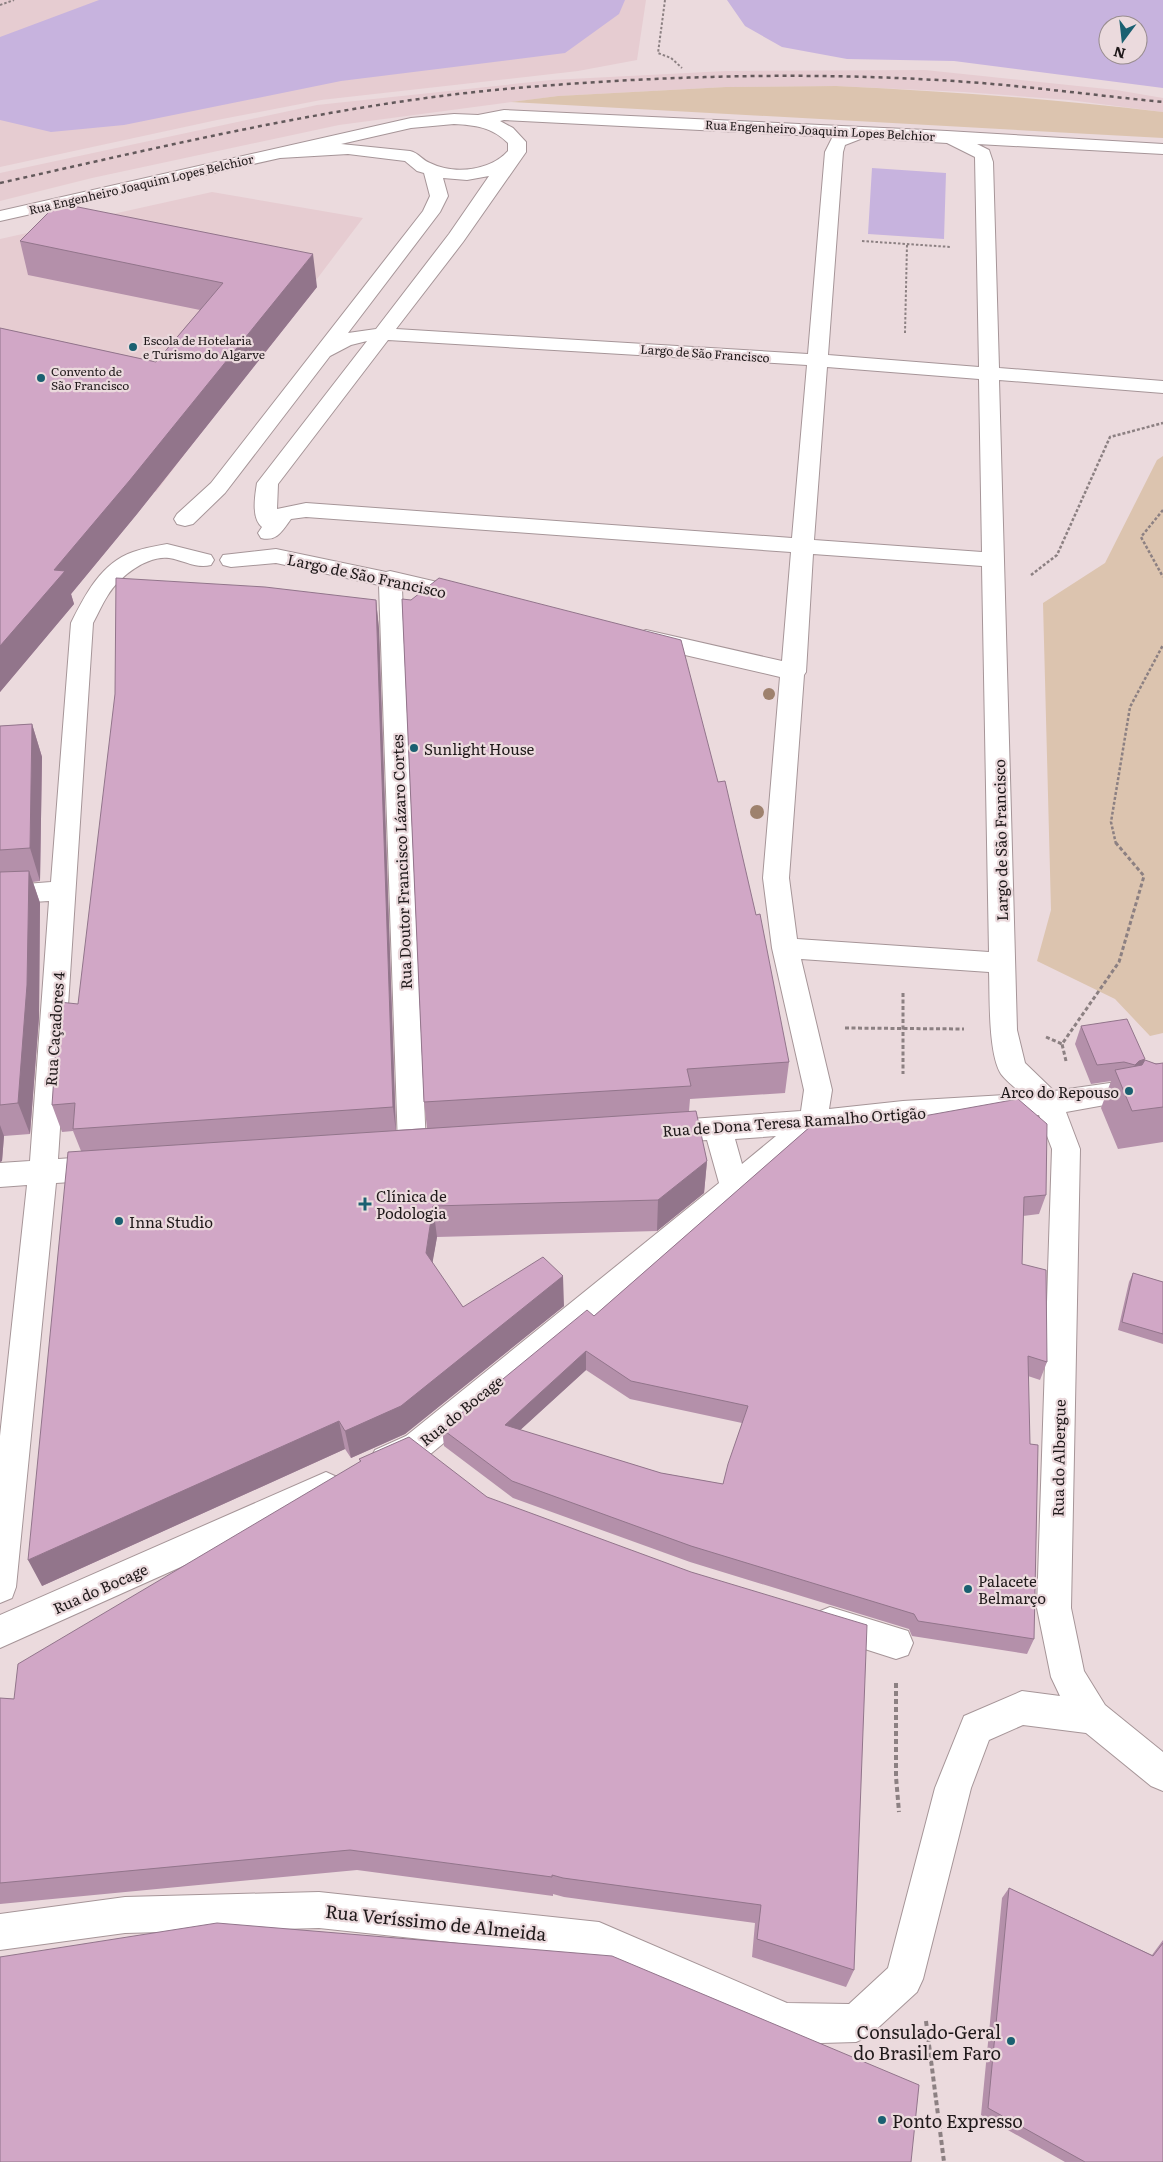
<svg xmlns="http://www.w3.org/2000/svg" width="1163" height="2162" font-family="Literata,serif">
  <style>
    .built { fill: #e6ccd1 }
    .green { fill: #dcc4af }
    .water { fill: #c7b3de; fill-rule: evenodd }
    .lines { fill: none; stroke-linecap: round; stroke-linejoin: round }
    .minor-casing { stroke: #a69598; stroke-width: 2 }
    .path-far3 { stroke: #8c8082; stroke-width: 2; stroke-dasharray: 2.5 2; stroke-linecap: butt }
    .path-far2 { stroke: #8c8082; stroke-width: 2.5; stroke-dasharray: 3 2; stroke-linecap: butt }
    .path-far1 { stroke: #8c8082; stroke-width: 3; stroke-dasharray: 4 2.5; stroke-linecap: butt }
    .path { stroke: #8c8082; stroke-width: 4; stroke-dasharray: 5 3; stroke-linecap: butt }
    .minor { fill: #fff; fill-rule: evenodd }
    .rail { stroke: #63595b; stroke-width: 2.5; stroke-dasharray: 4 4; stroke-linecap: butt }
    .tree { fill: #9e816d }
    .wall { fill: #b490aa; fill-rule: evenodd }
    .shaded-wall { fill: #92758b }
    .building { fill: #d1a7c6; stroke: #92758b; fill-rule: evenodd }
    .poi-dot { fill: #1a6071; stroke: #ebdadd; stroke-width: 2 }
    .labels { text-anchor: middle; dominant-baseline: central; stroke-width: 4.5; stroke-linejoin: round; paint-order: stroke }
    .far-street-label { font-size: 12px; fill: #1f191a; stroke: #ebdadd }
    .far-poi-label { font-size: 12px; fill: #1f191a; stroke: #ebdadd; text-anchor: start }
    .street-label { font-size: 15px; fill: #1f191a; stroke: #ebdadd }
    .poi-label { font-size: 15px; fill: #1f191a; stroke: #ebdadd; text-anchor: start }
    .near-street-label { font-size: 18px; fill: #1f191a; stroke: #ebdadd }
    .near-poi-label { font-size: 18px; fill: #1f191a; stroke: #ebdadd; text-anchor: end }
  </style>
  <rect width="100%" height="100%" fill="#ebdadd"/>
  <path class="built" d="M0,0H646L637,60L578,71L321,100L217,120L0,167Z
    M925,70L1116,90L1163,98V112L1069,100L964,92L836,86L726,87L558,96L339,125L92,178L0,201V173L317,105L551,80L726,71Z
    M212,192L363,218L156,492L0,455V239Z"/>
  <path class="green" d="M836,86C945,91 1054,99 1163,112V138L511,102L558,96L726,87Z
    M1163,456V1033L1150,1036L1115,999L1037,961L1051,910L1043,603L1105,563L1157,460Z"/>
  <path class="water" d="M99,0H625L619,14L565,53L341,81L124,125L51,132L0,120V37Z
    M727,0H1163V88L954,61L847,59L782,47L745,26ZM1108,25H1138V55H1108Z
    M872,168L946,173L944,239L868,234Z"/>
  <g class="lines">
    <g class="minor-casing">
      <path id="minor" d="M504,110L947,131L1163,144V154L977,144L989,150L993,162L999,368L1163,381V393L999,380L1017,1030L1025,1063L1054,1091L1117,1082L1127,1085L1131,1093L1127,1101L1066,1112L1080,1149L1071,1608L1084,1671L1105,1705L1163,1752V1791L1151,1786L1086,1733L1023,1725L989,1740L971,1788L923,1979L917,1992L869,2036L856,2042L821,2043L786,2041L598,1958L319,1928L125,1933L0,1950V1914L125,1897L319,1892L599,1922L787,2003L849,2004L888,1968L935,1788L964,1716L1022,1691L1060,1696L1051,1677L1037,1608L1052,1149L1039,1115L903,1123L820,1133L428,1456L386,1474L375,1470L370,1460L375,1450L406,1436L719,1183L707,1140L663,1143L653,1140L649,1132L653,1124L663,1121L801,1111L804,1090L772,948L763,878L780,677L646,646L638,643L635,638L638,633L646,630L782,661L791,552L306,517L291,519C282,531 277,542 261,538L258,533L262,527C251,518 255,496 257,483L367,341L351,345L330,356L225,493L193,524L185,526L177,524L174,519L177,514L211,483L423,211L430,196L424,173L417,171L405,161L348,154L280,158L0,221V211L411,118L454,114L478,115ZM504,120L836,137L832,138L825,152L808,354L396,329L463,242L526,152V142L513,128L500,121ZM454,124C475,125 492,127 508,143V151C490,171 454,175 430,163C422,160 419,153 410,151L341,144L411,128ZM863,138L947,143L975,157L979,367L828,355L843,152L845,145ZM489,176L449,234L376,329L348,333L440,212L448,196L443,178L467,180ZM388,340L807,365L792,538L306,503L277,509L278,484ZM827,367L979,379L982,552L814,540ZM813,554L982,566L989,952L797,939L789,878L804,675L806,672ZM801,959L989,972C990,998 988,1053 1001,1074C1006,1081 1015,1087 1021,1094L903,1101L829,1109L832,1090ZM776,1136L742,1164L735,1139Z
        M167,544L211,555L214,560L211,565C196,569 183,560 169,558C147,555 119,577 108,595C102,604 98,614 93,623L58,1159L103,1156L113,1160L117,1168L113,1176L103,1180L56,1183L16,1587L12,1598L0,1603V1436L27,1185L0,1187V1163L30,1161L49,901L0,904V886L51,882L71,623C85,595 101,563 133,552C144,548 156,546 167,544Z
        M276,549L386,572L390,571L463,588L471,590L474,595L471,600L463,602L402,589L426,1146L422,1154L412,1158L402,1154L398,1146L379,585L276,563L231,567L223,565L220,560L223,555Z
        M326,1472L337,1477L342,1487L337,1497L0,1648V1615Z
        M830,1607L908,1631L913,1643L908,1655L896,1659L818,1634L813,1623L818,1612Z"/>
    </g>
    <path class="path-far3" d="M665,0L658,53L671,58L682,68
      M0,5L14,0
      M862,241L951,247
      M905,333L907,244"/>
    <path class="path-far2" d="M1163,510L1141,537L1163,577
      M1031,575L1057,555L1110,437L1163,423
      M1116,844L1111,822L1130,707L1163,645"/>
    <path class="path-far1" d="M903,993V1074
      M845,1028L964,1029
      M1046,1037L1062,1044
      M1066,1061L1062,1044L1119,962L1144,876L1116,843"/>
    <path class="path" d="M896,1683V1777L899,1812
      M926,2021L944,2162"/>
    <use href="#minor" class="minor"/>
    <path class="rail" d="M0,183C170,145 342,103 516,88C670,75 827,71 981,83C1042,88 1102,96 1163,102"/>
  </g>
  <g class="tree">
    <circle cx="769" cy="694" r="6"/>
    <circle cx="757" cy="812" r="7"/>
  </g>
  <path class="wall" d="M20,241L317,287L137,514L71,594L74,604L0,692V328L156,362L200,310L28,275Z
    M402,599L789,1062L785,1093L690,1099L689,1111L707,1161L704,1193L657,1231L437,1237L432,1263L463,1307L564,1306L405,1434L351,1458L345,1449L42,1586L81,1151L73,1131L62,1132L52,1105L78,1004L376,600L379,629L396,1130L427,1128L424,1102Z
    M32,724L42,757L40,881L33,882L40,903L39,1017L30,1134L4,1136L2,1161L0,1162V726Z
    M1081,1026L1145,1059L1144,1062L1163,1064V1142L1118,1149L1101,1108L1111,1081L1091,1084L1075,1044Z
    M811,1126L1046,1195L1039,1214L1023,1216L1022,1264L1047,1362L1040,1380L1028,1376L1034,1639L1027,1654L912,1636L909,1629L690,1562L513,1498L444,1446L442,1429L594,1316ZM586,1370L630,1399L742,1423L723,1484L661,1473L520,1430Z
    M1133,1273L1163,1282V1344L1118,1330L1129,1282Z
    M359,1459L854,1970L846,1987L752,1957L755,1923L564,1897L553,1894V1896L357,1870L0,1904V1698L14,1699L360,1462Z
    M1009,1888L1152,1955L1163,1940V2162H1065L981,2115L1002,1898Z"/>
  <path class="shaded-wall" d="M313,254L317,287L137,514L71,594L74,604L0,692V646L54,570Z
    M376,600L379,629L396,1133L393,1107Z
    M32,724L42,757L40,881L30,848Z
    M29,871L40,903L39,1017L30,1134L18,1103Z
    M1145,1059L1138,1078L1128,1084L1135,1065L1139,1061Z
    M0,1125L4,1136L2,1161L0,1162Z
    M707,1161L704,1193L657,1231L658,1200Z
    M433,1206L437,1237L429,1283L426,1253Z
    M563,1276L564,1306L405,1434L351,1458L345,1431Z
    M586,1351V1370L506,1443L505,1425Z
    M339,1421L345,1449L42,1586L28,1560Z"/>
  <path class="building" d="M58,203L313,254L130,480L54,570L65,571L0,646V328L156,362L223,283L20,241Z
    M116,578L265,587L376,600L393,1107L73,1129L75,1103L52,1105L59,1002L78,1004L115,694Z
    M439,578L681,640L718,782L725,781L756,915L760,914L789,1062L687,1069L691,1086L424,1102L402,599L411,600Z
    M32,724L30,848L0,850V726Z
    M29,871L27,985L18,1103L0,1105V872Z
    M1127,1019L1145,1059L1139,1061L1135,1065L1124,1062L1097,1065L1081,1026Z
    M1145,1060L1156,1064L1163,1063V1107L1132,1111L1115,1070L1142,1065Z
    M1018,1099L1047,1124L1046,1195L1024,1197L1022,1264L1046,1270L1047,1362L1028,1356L1030,1444L1038,1445L1034,1639L918,1621L914,1614L691,1546L512,1481L442,1429L587,1310L594,1316L811,1126L907,1119ZM586,1351L631,1381L748,1406L728,1464L723,1484L661,1473L505,1425Z
    M696,1111L707,1161L658,1200L433,1206L426,1253L463,1307L543,1257L563,1276L401,1406L345,1431L339,1421L28,1560L68,1152Z
    M1133,1273L1163,1282V1334L1122,1322Z
    M409,1437L487,1497L691,1572L867,1625L854,1970L757,1939L761,1905L563,1878L552,1875V1877L350,1850L0,1883V1698L14,1699L18,1664L361,1461L359,1459Z
    M1009,1888L1153,1956L1163,1943V2162H1085L988,2108Z
    M217,1923L612,1956L919,2085L911,2162H0V1957Z"/>
  <g class="poi-dot">
    <circle cx="133" cy="347" r="5"/>
    <circle cx="41" cy="378" r="5"/>
    <circle cx="414" cy="748" r="5"/>
    <circle cx="1129" cy="1091" r="5"/>
    <path d="M362.5 1196.5h5v5h5v5h-5v5h-5v-5h-5v-5h5z"/>
    <circle cx="119" cy="1221" r="5"/>
    <circle cx="968" cy="1589" r="5"/>
    <circle cx="1011" cy="2041" r="5"/>
    <circle cx="882" cy="2120" r="5"/>
  </g>
  <g class="labels">
    <g class="far-street-label">
      <text transform="translate(820 130) rotate(3)">Rua Engenheiro Joaquim Lopes Belchior</text>
      <text transform="translate(141 184) rotate(-13)">Rua Engenheiro Joaquim Lopes Belchior</text>
      <text transform="translate(705 353) rotate(4)">Largo de São Francisco</text>
    </g>
    <g class="far-poi-label">
      <text x="143" y="340">Escola de Hotelaria<tspan x="143" dy="14">e Turismo do Algarve</tspan></text>
      <text x="51" y="371">Convento de<tspan x="51" dy="14">São Francisco</tspan></text>
    </g>
    <g class="street-label">
      <text transform="translate(367 575) rotate(12)">Largo de São Francisco</text>
      <text transform="translate(1000 840) rotate(-91)">Largo de São Francisco</text>
      <text transform="translate(401 862) rotate(-92)">Rua Doutor Francisco Lázaro Cortes</text>
      <text transform="translate(54 1029) rotate(-86)">Rua Caçadores 4</text>
      <text transform="translate(794 1121) rotate(-4)">Rua de Dona Teresa Ramalho Ortigão</text>
      <text transform="translate(461 1410) rotate(-39)">Rua do Bocage</text>
      <text transform="translate(1058 1458) rotate(-89)">Rua do Albergue</text>
      <text transform="translate(100 1588) rotate(-24)">Rua do Bocage</text>
    </g>
    <g class="poi-label">
      <text x="424" y="748">Sunlight House</text>
      <text x="1119" y="1091" text-anchor="end">Arco do Repouso</text>
      <text x="376" y="1195">Clínica de<tspan x="376" dy="17">Podologia</tspan></text>
      <text x="129" y="1221">Inna Studio</text>
      <text x="978" y="1580">Palacete<tspan x="978" dy="17">Belmarço</tspan></text>
    </g>
    <g class="near-street-label">
      <text transform="translate(436 1922) rotate(6)">Rua Veríssimo de Almeida</text>
    </g>
    <g class="near-poi-label">
      <text x="1001" y="2031">Consulado-Geral<tspan x="1001" dy="21">do Brasil em Faro</tspan></text>
      <text x="892" y="2120" text-anchor="start">Ponto Expresso</text>
    </g>
  </g>
  <g transform="translate(1123 40) rotate(195)"><circle r="24" fill="#ebdadd" stroke="#998d8f"/>
  <path d="M0-4L9 19L0 12L-9 19Z" fill="#1a6071"/>
  <text y="-8" font-size="14" font-weight="bold" text-anchor="middle" fill="#1f191a">N</text>
  </g>
</svg>
